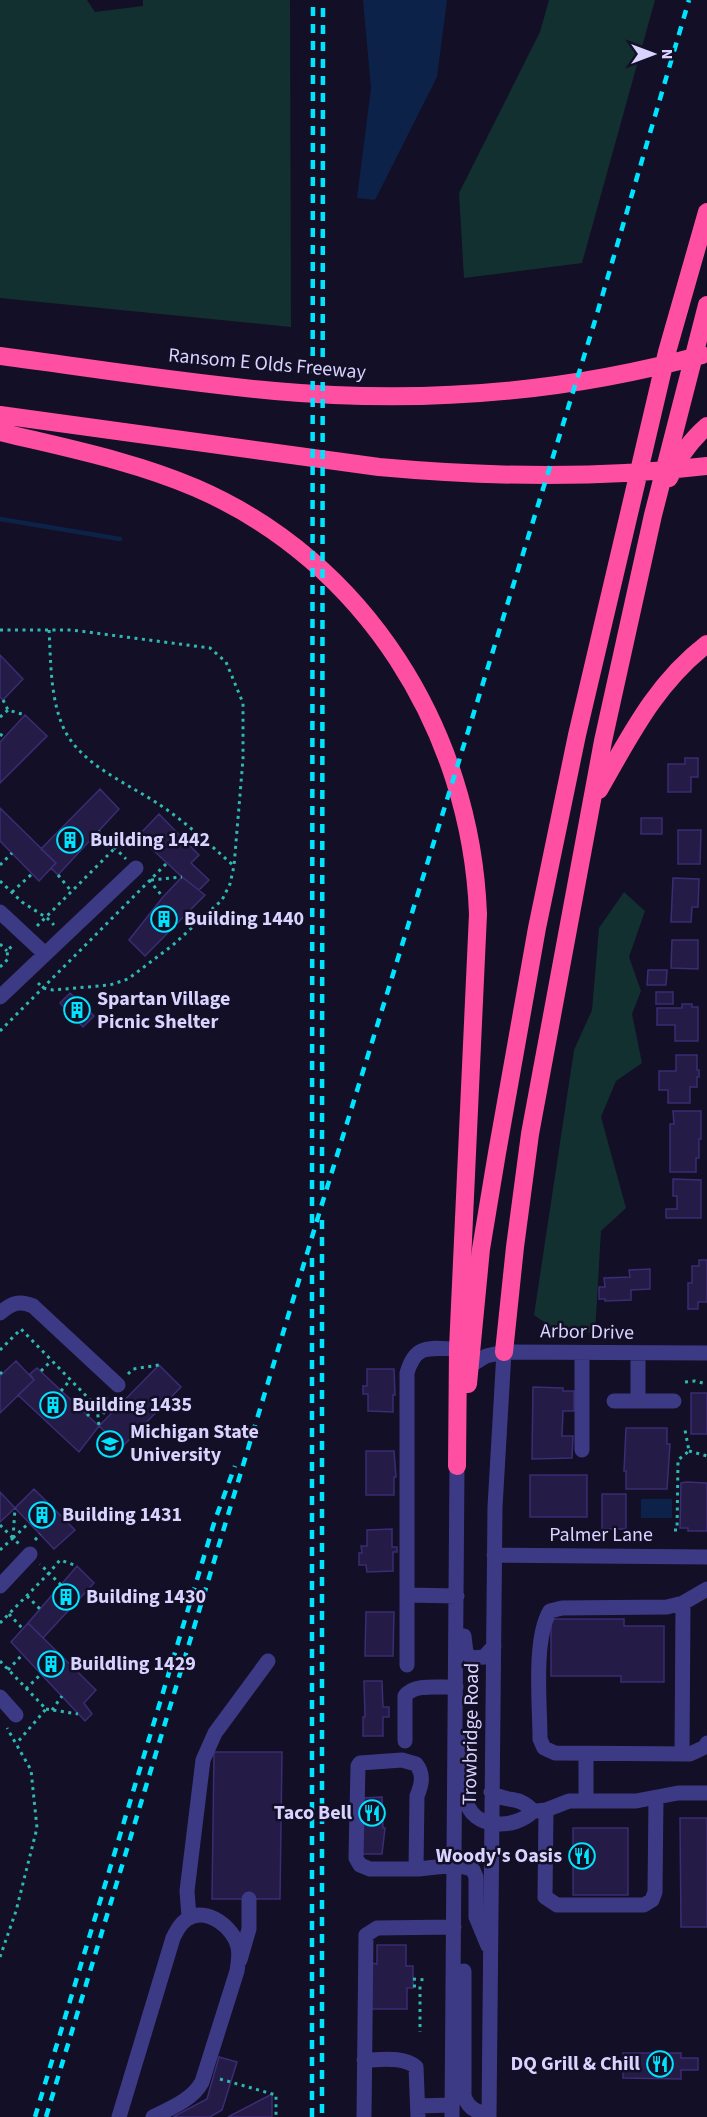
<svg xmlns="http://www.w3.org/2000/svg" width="707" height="2117" font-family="'Source Sans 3',sans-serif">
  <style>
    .green { fill: #12302f }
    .water { fill: #0c2248 }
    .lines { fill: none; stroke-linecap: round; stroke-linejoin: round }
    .stream { stroke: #0c2248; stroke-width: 4.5 }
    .building { fill: #241b47; stroke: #3b2d73; stroke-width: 1.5 }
    .path { stroke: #2fb8b0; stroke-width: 3; stroke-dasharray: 3 4.5; stroke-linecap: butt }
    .minor { stroke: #3d3a85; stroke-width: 15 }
    .highway { stroke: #ff4fa3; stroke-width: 18 }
    .rail { stroke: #00e5ff; stroke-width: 4.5; stroke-dasharray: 9 8; stroke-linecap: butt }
    .labels { text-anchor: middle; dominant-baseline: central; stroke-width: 5; stroke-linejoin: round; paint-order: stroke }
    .street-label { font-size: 20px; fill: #d9d4ff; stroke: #130f26 }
    .poi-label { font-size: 20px; font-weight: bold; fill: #d9d4ff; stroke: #130f26; text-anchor: start }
  </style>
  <rect width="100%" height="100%" fill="#130f26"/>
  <path class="green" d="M0,0H87L95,12L143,6V0H290L291,327L0,298Z
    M549,0H655L582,263L464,278L459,193L540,32Z
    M624,892L645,911L629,957L641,991L632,1014L642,1063L616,1081L601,1117L626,1208L601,1231L595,1333L556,1330L534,1315L574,1050L592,1010L599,928Z"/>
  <path class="water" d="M363,0H447L437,77L375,200L357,198L371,88Z
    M641,1499H672V1518H641Z"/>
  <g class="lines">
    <path class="stream" d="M0,519L120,539"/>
  </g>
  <path class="building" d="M0,655L23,679L3,700L0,697Z
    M25,715L47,736L0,783V742Z
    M685,758H698V777H691V792H668V764H685Z
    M100,789L119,809L58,875L51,868L56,863L41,849Z
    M0,808L56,863L39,881L0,841Z
    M159,814L199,855L191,863L209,880L199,890L182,877L138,836Z
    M641,818H662V834H641Z
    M678,830H701L700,864H678Z
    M182,877L205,895L145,956L129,940L163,897Z
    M673,878L699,879L698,907H692L691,922H671Z
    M672,940H698V969L671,968Z
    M648,970H667L666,985H647Z
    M656,992H673V1004H656Z
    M70,993L94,1016L83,1027L60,1003Z
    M682,1004H692V1007H698V1041H675V1025H657V1008H682Z
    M676,1055H697V1070H699V1077H697V1087H690V1103H668V1090H659V1071H676Z
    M673,1111H701V1139H699V1158H696V1172H670V1124H674Z
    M673,1179L701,1180V1218H666V1209H677V1196H673Z
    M699,1260H707V1302H698V1309H688V1283H692V1266H699Z
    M650,1269V1289L631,1290V1300L605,1301V1299H599V1287H605L604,1278L630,1277L629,1270Z
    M16,1361L34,1380L0,1413V1376Z
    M159,1365L181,1387L122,1447L99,1426Z
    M37,1368L99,1426L79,1452L18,1395L34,1380L30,1374Z
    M367,1369H394L395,1395H393V1412L368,1411V1394H363V1386H367Z
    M533,1387L563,1388V1391H574V1411H563L562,1436H573L572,1458L532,1459Z
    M691,1393H707V1434H691Z
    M626,1428H667V1444H670L667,1489H626V1471H624Z
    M366,1451H394L396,1477H394V1495H366Z
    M530,1475H587V1517H530Z
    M687,1482L707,1483V1531H688V1528H680L681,1483Z
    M34,1489L75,1530L54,1549L15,1508Z
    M0,1492L15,1508L0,1522Z
    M602,1494H626V1529H602Z
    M392,1529V1547H397V1552H393V1571L367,1572L366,1565H359V1553H362L361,1546H367V1530Z
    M77,1566L94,1583L43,1638L28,1623Z
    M366,1612H394L393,1656H365Z
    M551,1619H624V1626H664V1682H621V1676H551Z
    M28,1623L96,1690L84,1703L92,1714L85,1721L11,1642Z
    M364,1681H382L383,1707H389V1717H383V1736H363V1717H365Z
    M214,1752H282L280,1899H212Z
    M382,1797L383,1828H385L382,1854H361V1798Z
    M680,1818H707V1927H681Z
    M573,1828H628V1895H573Z
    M377,1945H406V1966H413V1988H407V2009H371V1963L377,1964Z
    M623,2053H681V2058H698V2070H681V2079L623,2078Z
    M219,2057L237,2062L222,2110L210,2117H173L207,2099Z
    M272,2094V2117H228Z"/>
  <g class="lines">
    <path class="path" d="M0,630H72L210,648L226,662L243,703V759L234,866L230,884L222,900L173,945L128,979L110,985L53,990L43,988L38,983
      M49,630C51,663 50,698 64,729C81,765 129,784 160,805C187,823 210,845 234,866
      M3,700L8,710L25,715
      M0,717L8,710
      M0,734L4,737
      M98,831L126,859
      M0,865L12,853
      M58,875L72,892
      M149,880L163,897
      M151,880L182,877
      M0,881L22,902L47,918L54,925
      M12,892L32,874
      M37,926L115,848L138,836
      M0,944L7,951
      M0,967L8,959L7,951L13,945
      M0,1031L167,863
      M0,1350L21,1329L97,1407L109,1395
      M41,1371L51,1361
      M0,1372L2,1374
      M128,1374L133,1369L159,1365
      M685,1382L695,1381L707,1384
      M61,1391L70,1380
      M97,1407L99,1426
      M97,1407L108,1416
      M87,1416L97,1407
      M689,1451L707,1456
      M0,1525L13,1538
      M674,1530H677L678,1460L689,1451L685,1430
      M13,1538L15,1508
      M13,1538L29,1523
      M35,1540L40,1534
      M0,1550L13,1538L20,1545
      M61,1585L49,1573L60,1560L77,1566
      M27,1596L40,1609
      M9,1614L23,1629
      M0,1623L49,1573L40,1564
      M0,1661L46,1709L16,1744
      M8,1670L23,1654
      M26,1689L41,1674
      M46,1709L78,1714
      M52,1710L62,1696
      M0,1957L16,1911L37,1828L31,1770L7,1728
      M413,1979L427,1980
      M413,1986H420V2032
      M220,2079L276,2095V2117"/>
    <path class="minor" d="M0,912L44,953
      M0,997L136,868
      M0,1313C12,1303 19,1300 33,1306L118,1385
      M582,1353V1450
      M638,1353V1401
      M470,1366L486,1356L504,1352L707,1353
      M614,1401H674
      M494,1555L707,1557
      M0,1586L30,1554
      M707,1589L683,1603L667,1607L562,1608L550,1611C533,1639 540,1705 540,1739L544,1748L555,1753L690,1754L705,1747L707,1743
      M407,1595L457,1596
      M464,1636L466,1653L472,1658L484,1657L494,1646
      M407,1665V1373C416,1342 431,1349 458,1349
      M0,1697L16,1715
      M465,1737L466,1799C471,1830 516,1830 533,1811C518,1794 508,1804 491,1792
      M405,1741V1696C414,1683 441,1688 456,1687
      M682,1754L683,1603
      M586,1801V1754
      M546,1810L545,1897L557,1905H644L652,1900L655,1892L656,1798
      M536,1811L546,1810L569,1801H636L678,1793H707
      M416,1869H370L360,1865L356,1858L358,1766L360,1763L402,1760L416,1764C424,1774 422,1784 417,1796L416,1869C433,1868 459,1862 473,1870L476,1877V1917L488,1946
      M189,1917L187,1891L203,1760L215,1733L268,1661
      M240,1960L249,1929V1899
      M464,1971V2096C468,2108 477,2113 489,2113
      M364,2060C381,2060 403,2056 416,2067L418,2117
      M418,2106L452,2105
      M119,2117L173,1938C177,1930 180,1924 187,1919C207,1906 234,1928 238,1947C240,1956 238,1963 237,1971L202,2082C192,2100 171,2108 153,2117
      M364,2117L366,1935L377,1928L454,1927
      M452,2117L457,1466
      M489,2117L495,1507L504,1352"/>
    <path class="highway" d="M0,356C91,368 183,383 275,391C418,404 564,393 702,355
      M0,415L379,467C488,477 598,479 707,466
      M0,432C66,448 133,461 196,488C365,561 471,731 478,914L458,1349L457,1466
      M669,478C678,458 691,440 707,426
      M599,790C630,736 656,683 707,644
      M504,1352L515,1247L530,1134L603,741L653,515L707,305
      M468,1384L481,1249L497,1153L537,928L577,735L667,352L707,212"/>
    <path class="rail" d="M322,1190L323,0
      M322,1220V2117
      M312,1223L313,0
      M35,2117L215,1520L235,1466
      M46,2117L322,1204L594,324L689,0
      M312,2117V1253"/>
  </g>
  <defs>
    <g id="building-ring" transform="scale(1.35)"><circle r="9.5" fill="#130f26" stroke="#00e5ff" stroke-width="1.5"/><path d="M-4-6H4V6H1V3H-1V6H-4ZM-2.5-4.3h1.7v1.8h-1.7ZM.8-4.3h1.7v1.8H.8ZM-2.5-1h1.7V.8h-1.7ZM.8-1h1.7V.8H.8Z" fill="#00e5ff"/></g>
    <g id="university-ring" transform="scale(1.35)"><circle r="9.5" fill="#130f26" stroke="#00e5ff" stroke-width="1.5"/><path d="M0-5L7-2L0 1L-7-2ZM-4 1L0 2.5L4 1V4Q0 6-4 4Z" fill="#00e5ff"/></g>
    <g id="restaurant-ring" transform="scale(1.35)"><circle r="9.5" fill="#130f26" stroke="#00e5ff" stroke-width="1.5"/><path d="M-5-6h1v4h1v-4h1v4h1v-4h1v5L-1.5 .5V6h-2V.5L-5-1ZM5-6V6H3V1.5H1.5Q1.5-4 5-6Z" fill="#00e5ff"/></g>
  </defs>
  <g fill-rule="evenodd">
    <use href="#building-ring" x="70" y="840"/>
    <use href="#building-ring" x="164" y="919"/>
    <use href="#building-ring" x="77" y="1010"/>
    <use href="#building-ring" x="53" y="1405"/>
    <use href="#university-ring" x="110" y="1444"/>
    <use href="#building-ring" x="42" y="1515"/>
    <use href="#building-ring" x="66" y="1597"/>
    <use href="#building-ring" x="51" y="1664"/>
    <use href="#restaurant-ring" x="372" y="1813"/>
    <use href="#restaurant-ring" x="582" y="1856"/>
    <use href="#restaurant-ring" x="660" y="2064"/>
  </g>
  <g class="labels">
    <g class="street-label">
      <text transform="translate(267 364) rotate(5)">Ransom E Olds Freeway</text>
      <text transform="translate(587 1332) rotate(1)">Arbor Drive</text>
      <text x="601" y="1535">Palmer Lane</text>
      <text transform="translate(471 1734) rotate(-89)">Trowbridge Road</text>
    </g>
    <g class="poi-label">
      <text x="90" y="840">Building 1442</text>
      <text x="184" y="919">Building 1440</text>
      <text x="97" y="999">Spartan Village<tspan x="97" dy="23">Picnic Shelter</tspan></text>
      <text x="72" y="1405">Building 1435</text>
      <text x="130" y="1432">Michigan State<tspan x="130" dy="23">University</tspan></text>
      <text x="62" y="1515">Building 1431</text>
      <text x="86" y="1597">Building 1430</text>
      <text x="70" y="1664">Buildling 1429</text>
      <text x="352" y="1813" text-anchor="end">Taco Bell</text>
      <text x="562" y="1856" text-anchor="end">Woody's Oasis</text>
      <text x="640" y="2064" text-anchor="end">DQ Grill &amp; Chill</text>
    </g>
  </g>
  <g transform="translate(653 54) rotate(90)" stroke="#130f26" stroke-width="4.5" paint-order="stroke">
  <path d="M0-4.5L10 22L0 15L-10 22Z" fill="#d9d4ff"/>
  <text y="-9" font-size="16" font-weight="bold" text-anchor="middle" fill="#d9d4ff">N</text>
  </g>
</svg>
